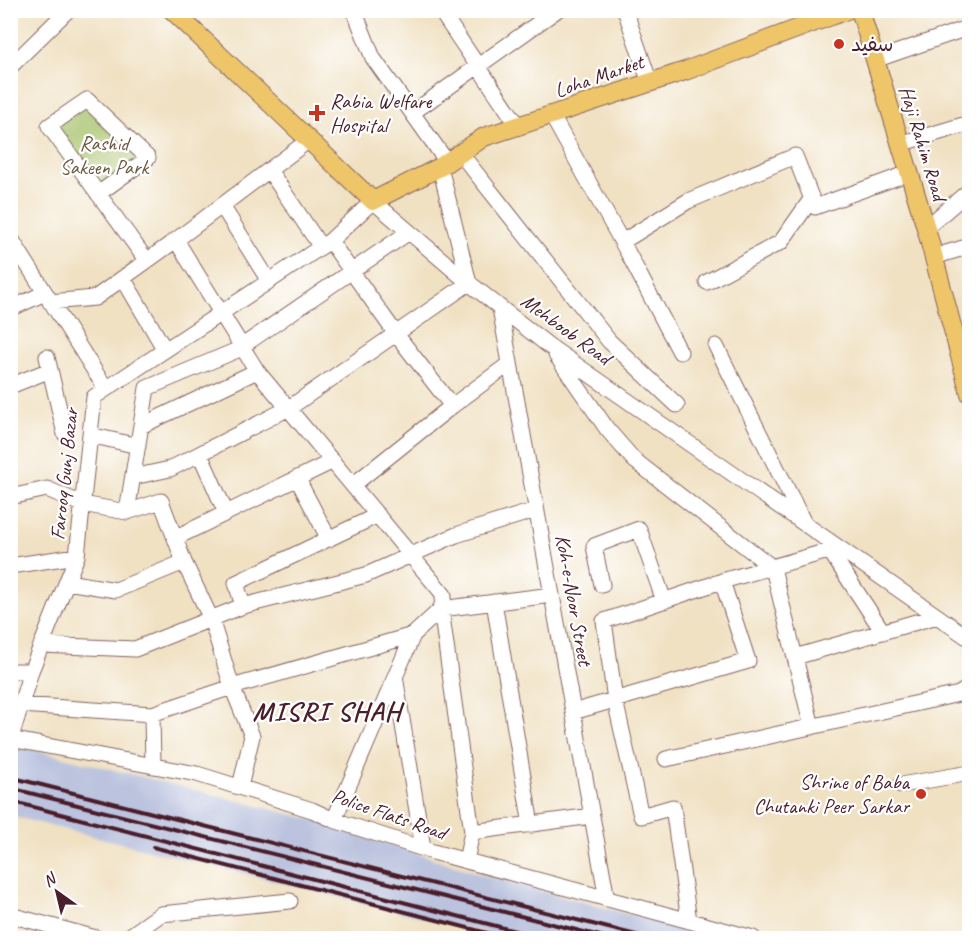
<svg xmlns="http://www.w3.org/2000/svg" width="980" height="949" font-family="Caveat,'Playpen Sans Arabic',sans-serif">
  <style>
    .industrial { fill: #bbc3de }
    .green { fill: #a4c168; stroke: #77704a; stroke-width: 1.5 }
    .lines { fill: none; stroke-linecap: round; stroke-linejoin: round }
    .minor-casing { stroke: #846360; stroke-width: 17 }
    .major-casing { stroke: #846360; stroke-width: 20 }
    .minor { stroke: #fff; stroke-width: 15 }
    .major { stroke: #eec569; stroke-width: 18 }
    .rail { stroke: #4a1f2b; stroke-width: 4 }
    .poi-dot { fill: #c8321e; stroke: #fff; stroke-width: 2 }
    .labels { text-anchor: middle; dominant-baseline: central; stroke-width: 4.5; stroke-linejoin: round; paint-order: stroke }
    .poi-label { font-size: 21px; fill: #4a1f2b; stroke: #fff; text-anchor: start }
    .street-label { font-size: 21px; fill: #4a1f2b; stroke: #fff }
    .park-label { font-size: 21px; fill: #6a5840; stroke: #fff }
    .district-label { font-size: 27px; font-weight: bold; letter-spacing: 1.5px; fill: #4a1f2b; stroke: #fff }
  </style>
  <rect width="100%" height="100%" fill="#fff"/>
  <filter id="ink" filterUnits="userSpaceOnUse"><feTurbulence type="fractalNoise" baseFrequency=".0167" numOctaves="2"/><feDisplacementMap in="SourceGraphic" scale="12" xChannelSelector="R" yChannelSelector="G"/><feConvolveMatrix kernelMatrix="1 2 1 2 8 2 1 2 1" color-interpolation-filters="sRGB"/></filter>
  <filter id="wash" filterUnits="userSpaceOnUse"><feTurbulence type="fractalNoise" baseFrequency=".008" numOctaves="4" result="noise"/><feDisplacementMap in="SourceGraphic" scale="24" xChannelSelector="R" yChannelSelector="G"/><feGaussianBlur stdDeviation="1.35" result="paint"/><feColorMatrix in="noise" values="0 0 0 0 0 0 0 0 0 0 0 0 0 0 0 0 0 1.4 0 .05"/><feComposite in="paint" operator="in"/></filter>
  <g filter="url(#wash)">
    <rect width="100%" height="100%" fill="#f0e1c3"/>
    <path class="industrial" d="M11,744L330,824L480,874L716,938H506L11,816Z"/>
    <path class="green" d="M87,100L148,158L98,194L49,126Z"/>
  </g>
  <g filter="url(#ink)">
    <g class="lines">
      <g class="minor-casing">
        <path id="minor" d="M354,10L373,58L447,162
          M440,10L519,127
          M625,10L650,83
          M875,60L970,27
          M10,67L68,10
          M412,113L557,10
          M552,116L628,253L680,352
          M900,144L970,123
          M461,154L609,341L677,405
          M269,170L321,247
          M98,194L148,158L87,100L49,126L147,261
          M222,206L269,281
          M926,228L970,190
          M10,237L106,389
          M176,240L257,371L444,595L441,609L472,832L466,861
          M330,241L396,334L452,406
          M622,242L688,201L795,156L815,207L909,173
          M933,257L970,246
          M123,278L165,350
          M707,282L781,242L812,198
          M50,302L95,298L176,240L309,140
          M500,308L607,899
          M10,309L45,293
          M716,346L803,521
          M556,355L607,429L634,460L773,568L812,727
          M47,357L65,434
          M10,386L50,370
          M141,426L257,371
          M90,435L138,446
          M200,454L226,513
          M133,477L170,469L289,408L469,283L440,167
          M297,478L329,539
          M353,485L452,406L509,364
          M10,497L47,489L82,504L127,512L161,501L184,562L211,619L232,687L252,736L240,787
          M127,512L147,388L235,351L409,232
          M378,515L236,583L243,606L366,575L456,535L536,510
          M175,538L333,461
          M830,551L883,632
          M10,566L77,556
          M67,582L116,590L184,562
          M602,585L594,546L639,529L664,601
          M494,602L531,825
          M41,645L135,649L243,606
          M795,657L937,616
          M10,671H31
          M395,676L423,848
          M21,705L152,714L232,687L413,635L441,609L552,595
          M573,712L748,661L722,581
          M152,714L153,766
          M10,739L197,774L312,810L334,820L433,852L753,938
          M10,741L31,671L77,556L94,397L330,241L373,201L469,283L549,346L970,639
          M666,759L959,694L970,687
          M901,785L970,773
          M334,820L413,635
          M472,832L592,816
          M10,915L96,938
          M689,921L673,807L641,816L615,700L604,621L722,581L839,548
          M127,938L161,914L290,901"/>
      </g>
      <g class="major-casing">
        <path id="major" d="M172,10L373,201L440,167L484,137L685,71L847,10
          M860,10L926,228L970,394"/>
      </g>
      <use href="#minor" class="minor"/>
      <use href="#major" class="major"/>
      <path class="rail" d="M10,777L648,938
        M10,788L608,938
        M10,801L543,938
        M153,847L507,938"/>
    </g>
  </g>
  <g class="poi-dot">
    <circle cx="839" cy="44" r="6"/>
    <path d="M314 104h6v6h6v6h-6v6h-6v-6h-6v-6h6z"/>
    <circle cx="921" cy="794" r="6"/>
  </g>
  <g class="labels">
    <g class="poi-label">
      <text x="851" y="44">سفید</text>
      <text x="330" y="101">Rabia Welfare<tspan x="330" dy="24">Hospital</tspan></text>
      <text x="909" y="782" text-anchor="end">Shrine of Baba<tspan x="909" dy="24">Chutanki Peer Sarkar</tspan></text>
    </g>
    <g class="street-label">
      <text transform="translate(599 76) rotate(-19)">Loha Market</text>
      <text transform="translate(923 143) rotate(73)">Haji Rahim Road</text>
      <text transform="translate(566 329) rotate(36)">Mehboob Road</text>
      <text transform="translate(64 474) rotate(-84)">Farooq Gunj Bazar</text>
      <text transform="translate(574 600) rotate(80)">Koh-e-Noor Street</text>
      <text transform="translate(389 814) rotate(19)">Police Flats Road</text>
    </g>
    <g class="park-label">
      <text x="104" y="143">Rashid<tspan x="104" dy="24">Sakeen Park</tspan></text>
    </g>
    <g class="district-label">
      <text x="327" y="711">MISRI SHAH</text>
    </g>
  </g>
  <rect width="980" height="949" fill="none" stroke="#fff" stroke-width="36"/>
  <g transform="translate(57 892) rotate(326)" stroke="#ffffff" stroke-width="4.5" paint-order="stroke">
  <path d="M0-4.5L10 22L0 15L-10 22Z" fill="#4a1f2b"/>
  <text y="-9" font-size="16" font-weight="bold" text-anchor="middle" fill="#4a1f2b">N</text>
  </g>
</svg>
